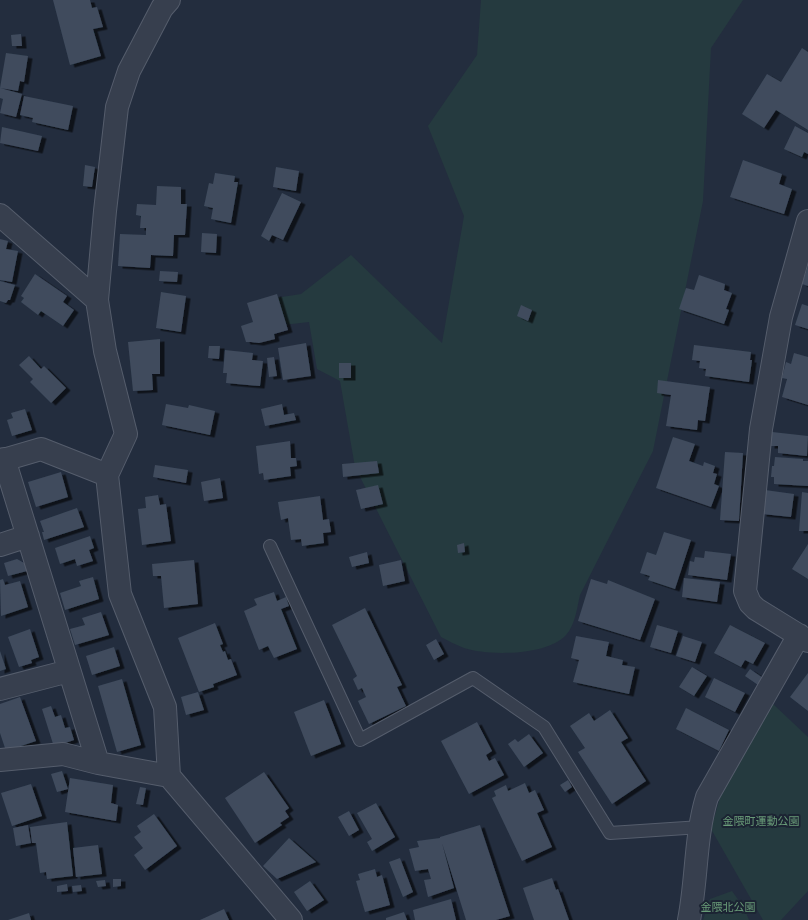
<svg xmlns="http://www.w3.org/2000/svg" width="808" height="920" font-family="'Space Grotesk','Noto Sans JP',sans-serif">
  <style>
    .green { fill: #253a3f }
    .building { fill: #3f4b5d; filter: url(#shadow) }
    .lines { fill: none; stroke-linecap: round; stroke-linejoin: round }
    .lane-casing { stroke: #555d6c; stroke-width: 14 }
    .street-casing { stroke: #555d6c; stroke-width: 24 }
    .lane { stroke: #373f4e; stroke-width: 12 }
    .street { stroke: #373f4e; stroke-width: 22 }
    .labels { text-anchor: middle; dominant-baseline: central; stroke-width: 4; stroke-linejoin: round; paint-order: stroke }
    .park-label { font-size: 11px; fill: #699b78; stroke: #1c2433 }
  </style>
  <defs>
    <filter id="shadow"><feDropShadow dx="4.5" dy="2.5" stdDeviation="0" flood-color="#0009"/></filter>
  </defs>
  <rect width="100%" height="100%" fill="#232d3e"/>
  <path class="green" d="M481,0H743L711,48L703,201L653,451L580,595C577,608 575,625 566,635C547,656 488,656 464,648C456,645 449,641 441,637L355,467L340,381L317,369L309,322L257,328L269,299L301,294L351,255L442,343L464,216L428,126L477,55Z
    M773,704L808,737V891L781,920H763L711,829L723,787Z
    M732,891L744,908L749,920H703L710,899Z"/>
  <path class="building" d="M53,0H90L92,8L97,7L103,27L93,29L101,56L70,65Z
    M21,34L22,46H12L11,35Z
    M802,48L808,52V130L776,110L764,128L742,114L767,74L781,82Z
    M6,53L28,56L24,82L20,81L18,91L0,88Z
    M0,88L22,94L16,117L0,113L3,99L0,98Z
    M24,96L73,106L68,130L32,122L33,118L20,115Z
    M795,126L808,133V154L804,152L802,157L784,149Z
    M2,127L42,136L38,151L0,143Z
    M743,160L782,174L779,184L792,189L784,214L730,197Z
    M85,165L95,167L92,187L83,186Z
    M276,167L299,171L296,191L273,187Z
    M215,173L235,176L234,182H238L231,223L211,219L213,208L204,206L209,183L213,184Z
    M157,186L181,187V204H187L185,235H174L173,256L151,255L150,268L118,266L120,234L146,235V228H140L141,216L136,215L137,204L156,205Z
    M282,193L301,202L283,240L272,235L269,241L261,236Z
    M202,233L217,234L216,253L201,252Z
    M0,239L8,241L6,249L18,251L12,282L0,280Z
    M808,266V286L802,284Z
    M160,271L178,272L177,282L159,281Z
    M35,274L67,296L63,302L74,310L63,326L41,311L38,315L21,302L24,298L21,296Z
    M699,275L725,284L724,290L732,293L726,309L729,310L724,324L679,309L686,288L694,290Z
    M0,281L15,285L10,300H8L6,303L0,301Z
    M161,292L186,296L181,332L156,328Z
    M277,294L288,330L274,334L275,339L259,343L251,342H246L241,326L253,322L247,303Z
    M802,304L808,306V329L795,325Z
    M521,305L532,310L528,321L517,316Z
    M160,339V374H152L153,390L133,391L128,342Z
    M306,343L311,376L283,380L278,348Z
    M694,345L751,352L750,360H752L749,382L705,376L706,369L699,368L700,361L692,360Z
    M209,346H220L219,359L208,358Z
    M225,350L253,353L252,360L263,361L260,386L226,383L227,373H223Z
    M794,353L808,357V405L782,397L787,379L782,378L786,362L791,364Z
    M29,356L41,369L44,366L66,388L51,403L30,382L33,379L19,365Z
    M274,357L277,376L269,377L267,358Z
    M339,363H351V378H339Z
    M658,380L710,387L705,421L698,420L697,430L666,426L671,395L657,393Z
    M166,404L188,408L189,405L215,411L210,435L162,425Z
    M282,404L284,415L294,413L296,420L265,426L261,409Z
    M25,409L32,430L12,436L7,420L13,418L11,413Z
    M772,432L808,436L807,456L778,453V446H770Z
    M673,437L695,444L689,461L703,466L704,462L715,466L713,473L717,474L714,484L719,486L711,507L656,488Z
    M290,441L291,458H296L297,466L290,467L291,476L264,480L263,473L259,474L256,446Z
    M725,452L743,453L739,521L720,520Z
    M775,457L803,459V461H808V486L774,484V477H771L772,466H774Z
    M377,461L379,473L343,477L342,464Z
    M155,465L188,470L186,483L153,477Z
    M61,472L68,497L36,507L28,482Z
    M220,478L223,498L204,501L201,482Z
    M378,485L383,504L361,509L356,490Z
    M765,490L794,494L791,517L762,514Z
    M802,492L808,493V531H799Z
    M158,495L160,505L166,504L171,541L142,545L138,509L146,508L145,497Z
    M320,496L323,520L329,519L331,532L323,533L324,543L302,546L301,539L291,540L288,518L281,520L278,502Z
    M77,508L84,527L44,540L42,532H44L40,521Z
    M664,532L691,540L675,589L648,580L650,576L640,573L647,552L656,555Z
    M90,536L94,548L89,550L93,561L77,566L75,559L60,564L55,548Z
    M464,543L465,552L458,553L457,545Z
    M808,544V579L792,569Z
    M705,551L731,554L727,580L688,575L690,561L694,562L695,557L704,558Z
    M367,552L369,563L352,567L349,557Z
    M17,559L26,564L27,571L8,576L4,563Z
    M194,560L198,604L164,608L161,576H153L152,564Z
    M401,560L405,581L383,586L379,565Z
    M93,577L99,599L65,610L60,593L81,586L79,581Z
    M684,578L720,582L717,602L682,597Z
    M3,579L5,585L20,581L28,607L1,616L0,580Z
    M591,579L607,584L608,580L655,599L640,640L578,621Z
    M274,592L277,601L286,597L289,606L281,609L297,649L274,658L268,646L259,650L244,611L257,605L254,599Z
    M365,608L402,685L397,687L406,706L369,724L358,701L366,697L362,688L358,690L353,679L357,676L332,625Z
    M101,612L109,635L75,645L70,629L85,625L82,618Z
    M215,623L223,644L220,645L223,652L225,651L228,660L231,659L237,675L213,684L214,687L199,692L178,638Z
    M657,625L678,631L671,653L650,647Z
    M730,625L765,643L753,664L745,660L741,667L714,653Z
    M30,629L39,657L31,660L32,663L19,667L8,637Z
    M576,636L609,642L606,656L623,660L622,665L635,667L629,694L573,682L579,660L571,658Z
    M683,636L702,642L695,662L676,656Z
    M436,639L444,654L434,660L426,645Z
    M114,647L120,666L92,675L86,656Z
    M0,651L6,669L0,671Z
    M692,667L707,676L694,696L679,687Z
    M750,669L763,678L758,685L745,676Z
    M808,673V711L790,697Z
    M714,678L745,693L735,712L705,697Z
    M122,679L141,745L117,752L98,686Z
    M198,692L204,710L186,715L181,697Z
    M20,697L36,741L6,751L0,733V704Z
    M324,700L341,744L311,756L294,712Z
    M51,706L55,717L61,715L65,728L70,727L74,740L54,747L42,709Z
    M686,708L729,730L719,751L676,729Z
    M610,710L628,738L621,742L646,781L612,804L578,752L585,748L570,726L589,713L594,721Z
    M477,722L492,751L486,755L489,761L495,758L504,775L469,794L441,741Z
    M529,734L543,753L524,767L508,744L515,739L518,742Z
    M62,771L68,789L57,792L51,774Z
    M264,772L289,808L285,811L289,817L280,823L282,825L255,843L225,798Z
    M70,778L113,785L111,803L118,805L116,821L65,812Z
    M568,780L572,787L565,792L560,785Z
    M525,783L529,793L535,790L544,810L537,813L552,847L522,861L492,798L496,796L494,791L506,785L508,791Z
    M31,784L42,816L12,826L1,793Z
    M140,787L146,788L143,805L136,804Z
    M376,803L395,837L372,851L367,842L372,839L357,813Z
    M349,811L359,830L349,836L338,817Z
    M154,814L177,846L145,870L134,855L143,848L134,837L141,832L137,826Z
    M67,822L73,876L47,879L46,872L40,873L36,843H32L30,827Z
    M28,825L31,843L16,846L13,828Z
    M480,825L510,916L496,920H466L442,843L454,888L428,897L424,880L431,879L428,869L415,871L409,849L419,847L417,841L440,838V837Z
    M289,838L316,862L277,879L263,866Z
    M98,845L102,874L76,877L73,848Z
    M400,858L413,892L403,897L389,862Z
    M375,869L377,877L382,875L390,905L365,912L356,881L360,880L358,874Z
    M552,878L556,890L558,889L569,920H534L523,888Z
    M113,879H121V886L113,887Z
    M105,880L106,886L98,887L96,881Z
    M310,881L324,900L307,911L294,892Z
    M67,884L68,891L57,892V886Z
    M81,885L82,891L73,892L72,886Z
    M451,899L456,920H415L413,910Z
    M224,909L229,920H200Z
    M404,912L407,920H386V918Z
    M29,913L31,920H8Z"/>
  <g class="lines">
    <g class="lane-casing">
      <path id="lane" d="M270,546L360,740L473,678L544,727L610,833L701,827"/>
    </g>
    <g class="street-casing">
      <path id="street" d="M169,0L162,8L129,71L117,107L105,211L97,300L105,351L126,434L107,475L120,594L165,707L169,776L291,920
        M0,215L97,300
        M808,221L781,317L761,429L745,591L750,603L756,609L808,641
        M4,459L98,763
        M0,461L41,449L107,475
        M0,545L28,536
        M0,689L69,671
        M0,760L63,754L98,763L169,776
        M689,920C697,880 695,836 707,797L799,635"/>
    </g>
    <use href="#lane" class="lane"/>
    <use href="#street" class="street"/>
  </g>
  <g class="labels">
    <g class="park-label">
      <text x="761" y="821">金隈町運動公園</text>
      <text x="728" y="907">金隈北公園</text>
    </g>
  </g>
</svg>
